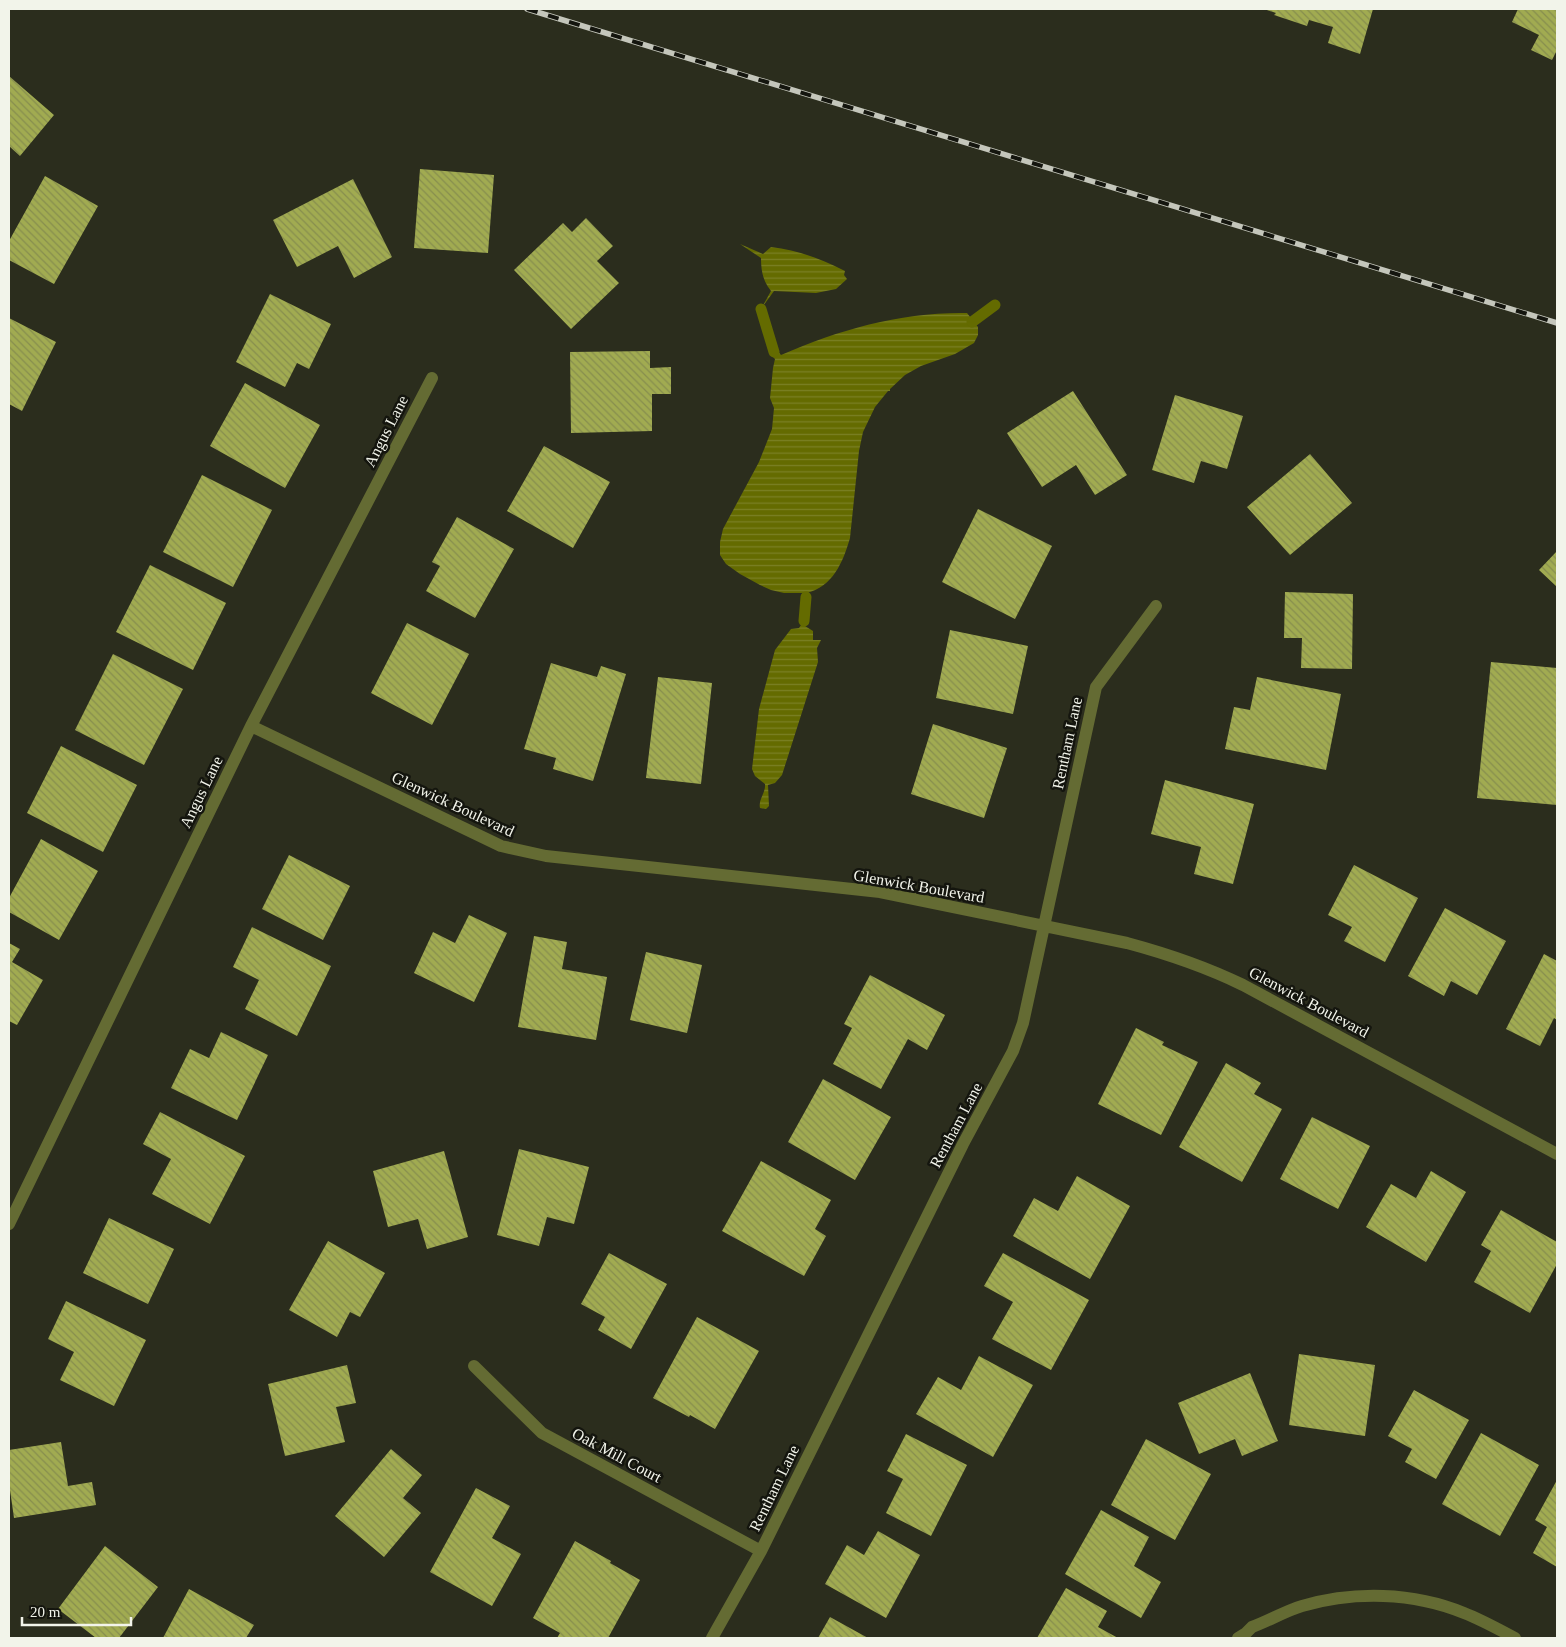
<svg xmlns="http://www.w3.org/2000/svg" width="1566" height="1647" font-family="Georgia,serif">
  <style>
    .water { fill: url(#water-rules) }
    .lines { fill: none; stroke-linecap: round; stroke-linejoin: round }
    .stream { stroke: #646b00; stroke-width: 11 }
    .building { fill: url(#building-back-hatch) }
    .street { stroke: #646b33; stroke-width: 12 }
    .rail-casing { stroke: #c4c6bb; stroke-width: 5.5 }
    .rail { stroke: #14150e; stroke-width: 4; stroke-dasharray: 11; stroke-linecap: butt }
    .labels { text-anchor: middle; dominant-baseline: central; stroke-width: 5; stroke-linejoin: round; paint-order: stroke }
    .street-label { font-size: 16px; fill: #f2f4ea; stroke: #14150e }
  </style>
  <defs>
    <pattern id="water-rules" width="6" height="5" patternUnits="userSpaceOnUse" patternTransform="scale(1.25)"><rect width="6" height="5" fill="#646b00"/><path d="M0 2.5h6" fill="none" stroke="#7b8125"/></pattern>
    <pattern id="building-back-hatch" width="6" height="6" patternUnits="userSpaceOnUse" patternTransform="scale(1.25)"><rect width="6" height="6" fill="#a1ab51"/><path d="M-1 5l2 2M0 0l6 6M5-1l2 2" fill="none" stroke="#878e4e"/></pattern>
  </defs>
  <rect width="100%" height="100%" fill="#2b2d1d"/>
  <path class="water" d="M740,244L763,254L771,247C798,250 821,259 845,271L844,275L847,279L836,289L816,293L774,291L761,309L771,291C763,281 761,271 761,258Z
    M967,313L978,327V335L974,343L955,354L921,366L905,375L890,389V391H888L875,407L863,432L859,451L850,538C843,562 833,587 806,593L804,597V593H784L771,590L760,585L740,574L726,564L720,555V542L723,529L759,462L772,429L774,408L770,398L773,368L775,359L772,356L775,348L781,355C841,329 901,312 967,313Z
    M806,621L805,626L813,631V640H821L817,648L818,662L782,775L775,783L768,785L769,806L766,809L760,808C758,799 766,793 765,784L755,776L752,769L759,709L775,650L791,629L799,628L803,622Z"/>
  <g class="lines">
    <path class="stream" d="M761,309L774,352
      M972,322L995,305
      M804,621L806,597"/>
  </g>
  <path class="building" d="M1264,9H1373L1360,54L1328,43L1333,27L1309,20L1307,26L1274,15L1276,13Z
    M1518,9H1557V50L1552,60L1531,50L1539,35L1512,22Z
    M9,76L54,115L20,156L9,146Z
    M420,169L494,175L488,253L414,248Z
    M45,176L98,206L54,284L9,260V241Z
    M353,179L392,257L354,278L338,246L297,267L273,220Z
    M586,218L613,246L597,261L619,283L571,329L514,270L563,223L572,232Z
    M270,294L331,324L309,369L297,363L285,387L236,362Z
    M9,318L56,342L22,411L9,404Z
    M650,351V368L671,367V394H652V431L571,433L570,352Z
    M245,383L320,425L285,488L210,446Z
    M1073,391L1127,475L1095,495L1076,465L1042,487L1007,433Z
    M1175,395L1243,416L1227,469L1201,461L1194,483L1152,470Z
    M544,446L610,482L573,548L507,511Z
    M1310,454L1352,503L1290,555L1247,507Z
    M202,475L272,510L233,587L163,552Z
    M978,509L1052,546L1015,619L942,582Z
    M457,517L514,549L475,618L426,591L440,566L432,562Z
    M1557,551V587L1539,570Z
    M150,565L226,603L193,670L116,632Z
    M1285,592L1353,594L1352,669L1301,668L1302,638H1284Z
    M407,623L469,654L432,725L371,693Z
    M950,630L1028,646L1013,714L936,698Z
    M113,654L183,689L144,765L75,730Z
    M1491,662L1557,668V805L1477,798Z
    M551,663L597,677L601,666L626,674L593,781L553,769L556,758L524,749Z
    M658,677L712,683L701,784L646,778Z
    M1257,677L1341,694L1326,770L1225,749L1234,707L1250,710Z
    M933,724L1007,748L984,818L911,794Z
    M61,746L137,785L103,852L27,813Z
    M1165,780L1254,804L1233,884L1194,874L1201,847L1151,834Z
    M41,839L98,871L59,940L9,912V898Z
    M289,855L350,886L323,940L262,909Z
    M1354,865L1418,898L1385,962L1344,941L1352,927L1328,915Z
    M1445,908L1506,941L1477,995L1451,981L1444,996L1408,976Z
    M469,915L507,933L474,1002L414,973L433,932L455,943Z
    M252,927L331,966L297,1036L245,1009L259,980L233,967Z
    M534,936L567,942L562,969L607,977L596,1040L518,1027Z
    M9,943L20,949L12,962L43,980L17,1025L9,1021Z
    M646,952L702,965L687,1033L630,1020Z
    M1544,954L1557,961V1020L1554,1018L1540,1046L1506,1029Z
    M870,975L945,1015L927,1050L908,1039L881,1089L833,1064L852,1028L844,1024Z
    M1136,1028L1164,1042L1162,1045L1198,1062L1161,1135L1098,1104Z
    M221,1032L268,1055L237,1120L171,1088L190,1049L209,1058Z
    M1226,1063L1261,1083L1254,1094L1282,1109L1242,1182L1179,1147Z
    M823,1079L891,1117L855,1180L788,1142Z
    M160,1112L245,1156L210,1224L152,1194L171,1159L143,1144Z
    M1312,1117L1370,1146L1338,1209L1280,1179Z
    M519,1149L589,1167L574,1224L547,1217L539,1246L497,1235Z
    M444,1151L468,1237L427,1249L418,1219L388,1227L373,1171Z
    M761,1161L831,1200L815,1229L826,1236L804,1276L722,1231Z
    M1431,1171L1466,1192L1426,1262L1366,1227L1391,1184L1416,1198Z
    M1077,1176L1130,1206L1090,1279L1013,1236L1034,1198L1058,1211Z
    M1501,1210L1557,1242V1264L1530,1313L1474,1282L1491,1251L1481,1245Z
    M109,1218L174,1249L148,1304L83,1273Z
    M328,1241L385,1273L360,1317L350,1312L337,1337L289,1310Z
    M609,1253L667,1284L631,1349L598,1330L605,1317L581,1304Z
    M1003,1253L1089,1300L1051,1370L992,1339L1013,1302L984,1286Z
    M66,1301L146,1340L114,1406L60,1380L74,1352L48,1339Z
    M697,1317L759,1351L715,1429L690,1415L689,1417L653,1398Z
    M1299,1354L1375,1365L1365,1436L1289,1425Z
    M979,1356L1033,1385L993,1457L916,1414L938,1377L961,1390Z
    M347,1365L356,1403L336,1407L345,1442L285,1456L268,1384Z
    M1250,1373L1278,1441L1242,1456L1235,1439L1199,1454L1178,1403Z
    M1414,1390L1469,1420L1436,1479L1405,1462L1412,1449L1388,1436Z
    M1481,1433L1539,1465L1500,1536L1442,1504Z
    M906,1434L967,1465L931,1536L886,1513L903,1479L887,1471Z
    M1146,1439L1211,1474L1175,1540L1111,1505Z
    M61,1442L68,1486L92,1482L96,1505L14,1518L9,1483V1450Z
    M391,1449L422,1475L403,1498L421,1513L384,1557L335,1516Z
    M1557,1480V1567L1533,1553L1547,1527L1535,1520Z
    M476,1488L510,1506L492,1538L521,1554L492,1606L430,1572Z
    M1101,1510L1149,1537L1134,1566L1161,1582L1141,1618L1065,1574Z
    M878,1531L920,1555L886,1618L825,1584L847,1545L864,1555Z
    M575,1541L611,1561L610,1563L640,1580L608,1638H557L560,1633L533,1618Z
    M105,1546L158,1587L119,1638H96L58,1609Z
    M1066,1588L1107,1611L1098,1627L1118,1638H1037Z
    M189,1589L254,1625L246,1638H163Z
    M830,1617L868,1638H818Z"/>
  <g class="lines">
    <path class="street" d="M251,726L501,846L546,856L880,892L1127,943C1168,954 1206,967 1243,985L1557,1154
      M9,1224L251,726L432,378
      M474,1366L542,1433L761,1551
      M712,1638L761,1551L963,1144L1013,1051L1023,1023L1096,687L1156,606
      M1238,1638L1246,1633L1252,1627C1269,1621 1285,1611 1302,1606C1354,1591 1413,1592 1464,1613C1482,1620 1498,1629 1515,1638"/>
    <g class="rail-casing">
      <path id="rail" d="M527,9L1557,323"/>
    </g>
    <use href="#rail" class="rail"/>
  </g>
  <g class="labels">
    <g class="street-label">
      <text transform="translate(386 431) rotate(-63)">Angus Lane</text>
      <text transform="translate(1067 743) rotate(-78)">Rentham Lane</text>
      <text transform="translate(201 792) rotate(-64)">Angus Lane</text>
      <text transform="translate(453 804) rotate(25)">Glenwick Boulevard</text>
      <text transform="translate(919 886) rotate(10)">Glenwick Boulevard</text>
      <text transform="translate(1309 1002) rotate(28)">Glenwick Boulevard</text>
      <text transform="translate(956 1125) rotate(-62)">Rentham Lane</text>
      <text transform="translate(617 1455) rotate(28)">Oak Mill Court</text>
      <text transform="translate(774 1488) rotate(-64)">Rentham Lane</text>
    </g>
  </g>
  <rect width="1566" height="1647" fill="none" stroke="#f2f4ea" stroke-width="20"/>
  <path d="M22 1617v8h109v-8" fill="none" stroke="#f2f4ea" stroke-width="2.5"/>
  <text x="30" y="1617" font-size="15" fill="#f2f4ea" stroke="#14150e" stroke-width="4" paint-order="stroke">20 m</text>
</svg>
